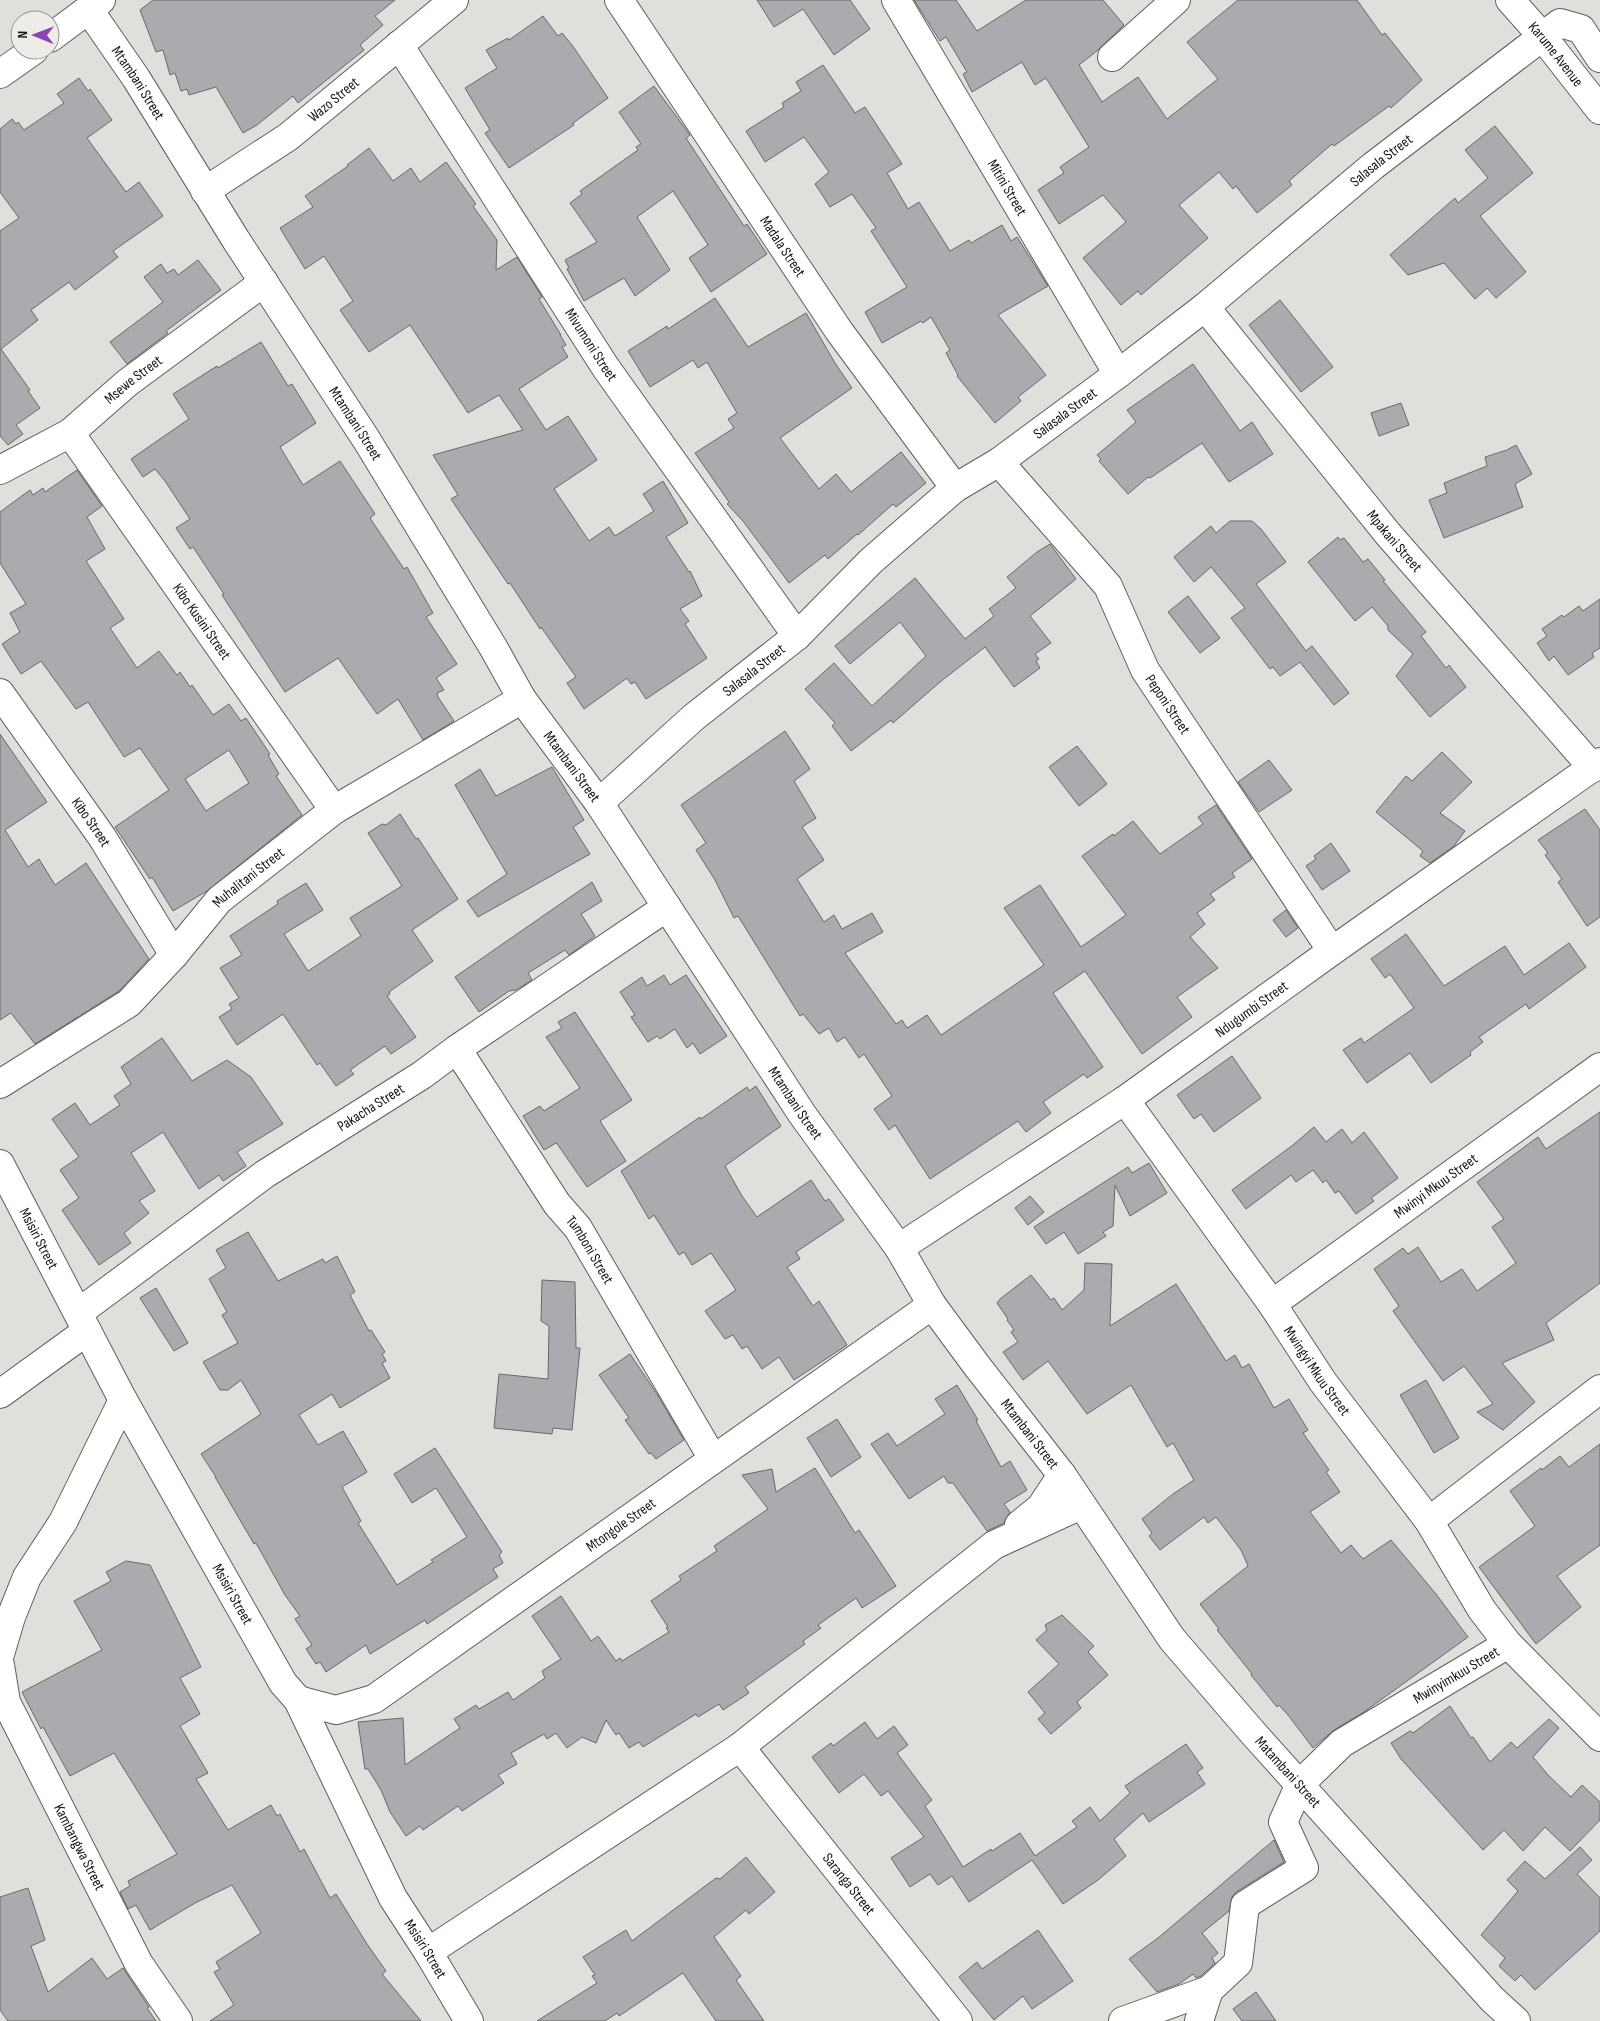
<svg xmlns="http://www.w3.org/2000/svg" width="1600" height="2021" font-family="'Sofia Sans Condensed',sans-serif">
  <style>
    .building { fill: #ababaf; stroke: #68686b; fill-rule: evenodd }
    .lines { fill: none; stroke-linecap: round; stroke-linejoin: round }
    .minor-casing { stroke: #615f5c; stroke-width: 30 }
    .major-casing { stroke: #615f5c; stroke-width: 30 }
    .minor { stroke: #fff; stroke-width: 28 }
    .major { stroke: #fff; stroke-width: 28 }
    .labels { text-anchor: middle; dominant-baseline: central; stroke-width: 4; stroke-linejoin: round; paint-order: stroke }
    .street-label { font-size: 15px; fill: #161514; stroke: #eeece8 }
  </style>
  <rect width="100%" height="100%" fill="#e1dfdb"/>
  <path class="building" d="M153,0H395L375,16L383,25L360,45L364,50L298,103L293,96L257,125L243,133L216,87L189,95L187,89L181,91L175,73L170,75L163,50L156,52L140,10Z
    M757,0H850L870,29L834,55L803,9L774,27Z
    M914,0H956L977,31L1026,0H1103L1124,25L1098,50L1079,65L1102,102L1138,77L1167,119L1218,79L1187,42L1238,0H1357L1382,35L1385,33L1422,80L1391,108L1389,106L1334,146L1332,144L1289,181L1292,185L1257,213L1236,186L1233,189L1219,172L1179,205L1208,238L1141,295L1138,291L1121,305L1083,258L1126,222L1103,195L1059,224L1038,190L1064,173L1060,167L1089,147L1046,78L1035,85L1022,62L972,92L963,74L967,72L946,37L940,41Z
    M543,16L558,36L562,33L572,45L608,98L573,123L574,125L509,168L485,133L490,130L465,88L497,68L486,50L508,38L509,40Z
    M823,65L855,113L865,107L902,164L887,173L908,209L919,202L950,251L969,240L971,243L1002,225L1011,241L1017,237L1048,286L998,315L1046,375L1018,397L1021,401L995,423L957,376L958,375L946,353L950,350L931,317L923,323L921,321L882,343L865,312L907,287L871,231L876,228L852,194L830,207L815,184L829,172L804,137L765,162L746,131L784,107L782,103L801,91L796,82Z
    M79,78L88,91L90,89L112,120L87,138L126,192L139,182L163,216L113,251L118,257L75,290L69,282L31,310L38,320L1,349L30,390L28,391L40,408L16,425L23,434L8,445L0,436V231L19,218L0,192V129L12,119L16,124L18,122L24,130L64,103L57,94Z
    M654,86L690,135L686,138L744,226L747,224L767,254L711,292L689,258L708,245L673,191L637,217L670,270L635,296L624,278L584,301L567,269L569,268L565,260L597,242L570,203L582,194L580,191L638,150L636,147L641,144L619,112Z
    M1495,126L1533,173L1480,216L1526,272L1496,298L1487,288L1475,299L1444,263L1408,275L1390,255L1455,198L1458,203L1488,178L1465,150Z
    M369,148L393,181L411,168L420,182L446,162L476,204L473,206L497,240L496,270L517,257L542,297L539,299L561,335H560L566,345L562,347L568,357L519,389L546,430L568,416L597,460L554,489L589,541L609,527L615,536L654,511L643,494L663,481L688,523L666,537L689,572L690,571L702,596L680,609L689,621L685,624L707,658L646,699L635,682L631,684L627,678L584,709L567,683L576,677L541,627L540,629L510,583L508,584L451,499L458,495L433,455L523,430L499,395L468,413L410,325L369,352L340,310L353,301L324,256L305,269L280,228L313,207L305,196L348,166L347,165Z
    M198,260L221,290L166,331L168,333L127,364L110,342L163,302L144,277L161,264L167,273L174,269L178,275Z
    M715,298L748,347L806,313L835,363L852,388L780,438L819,489L836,474L851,492L901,452L926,483L896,507L893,504L858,535L857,534L828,559L825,555L789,583L743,521L727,504L729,502L695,453L734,428L728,419L737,413L707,362L698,368L693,360L650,387L628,351L667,326L668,329Z
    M1280,300L1333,367L1301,392L1249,325Z
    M261,342L288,386L292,384L316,423L280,447L303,485L340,461L375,514L370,518L404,569L407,567L433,613L426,617L457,664L436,678L444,690L437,693L438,697L454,721L423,740L398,699L377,714L338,658L285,692L222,595L224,594L193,547L190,549L176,528L190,519L165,481L155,469L143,477L131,459L189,419L173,394L217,366L218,368Z
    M1193,364L1240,431L1252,422L1273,454L1229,482L1202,443L1150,478L1148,477L1128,494L1099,461L1101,459L1097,455L1136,422L1127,410Z
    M1401,403L1409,425L1379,436L1371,413Z
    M1516,445L1532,474L1515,484L1523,507L1444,538L1429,500L1447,493L1444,483L1487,466L1485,457L1507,450Z
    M77,470L102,506L87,517L105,549L86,561L124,619L110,628L137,668L159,651L177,675L180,672L190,687L192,685L213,715L229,704L241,721L246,718L270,754L268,755L279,774L276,776L302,815L207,891L173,911L152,877L150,879L115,827L169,790L140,748L124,757L88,702L76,709L41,661L21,674L2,644L20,632L10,613L26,604L0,563V512L30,490L33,495L43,488L45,492ZM229,750L249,783L206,811L185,779Z
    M1230,521H1252L1261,529L1286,562L1256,584L1306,651L1312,646L1349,693L1334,705L1300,662L1280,676L1273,667L1270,669L1231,618L1245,608L1211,567L1194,582L1174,557L1211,526L1216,533Z
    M1338,537L1340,540L1344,538L1363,562L1368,559L1385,580L1383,581L1426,632L1421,636L1446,668L1449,665L1466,687L1430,717L1396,676L1413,654L1388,630V626L1372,607L1355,621L1308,562Z
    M1050,544L1076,579L1030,616L1051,643L1035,654L1039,659L1036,661L1040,668L1014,687L985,647L940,682L893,723L891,720L851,751L832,726L835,723L805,689L834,663L872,706L926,656L900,622L850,664L835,646L915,578L965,639L994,616L989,609L1016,588L1007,577L1037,552Z
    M1188,596L1220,638L1200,653L1168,612Z
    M1600,599V648L1592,653L1594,657L1568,675L1554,656L1549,661L1537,643L1547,636L1542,629L1562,615L1564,617L1579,606L1583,611Z
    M785,731L810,769L794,781L816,818L802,827L824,860L797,879L824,922L834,915L842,929L872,913L883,932L845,953L896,1024L902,1020L907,1028L927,1015L941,1035L1044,965L1004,908L1040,885L1081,947L1126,915L1082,856L1113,834L1114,836L1133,821L1160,854L1203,824L1198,817L1216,805L1252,859L1232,873L1235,877L1210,894L1215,900L1197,913L1205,924L1190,937L1218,968L1177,997L1192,1017L1142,1054L1085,971L1053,993L1103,1067L1087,1078L1084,1074L1043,1102L1051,1113L1026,1132L1018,1121L930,1179L895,1125L889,1130L874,1109L892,1096L864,1054L859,1058L845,1037L837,1042L829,1028L819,1034L803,1014L800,1016L738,916L734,918L715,880L696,850L706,843L681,805Z
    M0,734L47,802L5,830L28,867L39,859L55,885L86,863L149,959L119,991L35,1044L11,1013L0,1020Z
    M1077,746L1107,784L1079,806L1049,767Z
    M1442,752L1472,782L1440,813L1465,831L1454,846L1430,863L1420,856L1423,851L1376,812L1406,776L1412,781Z
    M1269,760L1292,790L1259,812L1238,782Z
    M552,767L584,820L573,827L590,854L478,917L467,901L507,874L455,785L480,769L496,796Z
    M1585,809L1600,830V917L1587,926L1558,882L1562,879L1545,855L1548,853L1538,840Z
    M400,814L416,839L418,838L458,899L412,930L433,961L389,992L390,994L387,996L416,1037L391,1054L385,1046L350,1070L354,1074L336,1086L320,1063L317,1065L283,1014L237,1045L219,1017L232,1009L229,1004L239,998L220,968L242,955L230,936L278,904L277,901L306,883L323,910L284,934L308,971L361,936L350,918L402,886L368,833L382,824L386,825Z
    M1331,843L1350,871L1322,890L1306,866L1316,859L1314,856Z
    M592,882L602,901L581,914L595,936L569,955L565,950L528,973L532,980L516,990L509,991L479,1012L455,977Z
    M1286,910L1298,928L1286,937L1273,920Z
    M1406,934L1444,986L1505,946L1524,975L1569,943L1586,967L1529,1009L1526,1004L1479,1037L1483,1042L1470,1052L1471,1055L1431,1083L1410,1053L1367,1083L1343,1050L1361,1038L1364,1043L1414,1008L1390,974L1385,978L1371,959Z
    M664,975L670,985L686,975L727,1036L700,1054L693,1043L687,1048L675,1029L660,1039L657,1036L648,1042L631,1017L635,1015L620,992L642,977L647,986Z
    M575,1012L632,1100L600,1121L626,1161L587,1187L558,1145L556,1143L544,1150L523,1116L540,1106L544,1111L580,1088L546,1037L562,1028L558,1022Z
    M162,1038L192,1081L227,1060L251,1077L283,1124L237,1152L246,1166L223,1181L219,1175L199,1189L163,1132L131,1153L155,1191L139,1201L149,1213L124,1233L131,1243L99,1265L62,1210L79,1198L60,1170L79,1157L52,1119L75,1103L90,1125L120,1105L114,1096L131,1084L121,1067Z
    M1232,1056L1261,1098L1214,1132L1201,1114L1194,1119L1177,1095Z
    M756,1086L781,1126L725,1166L742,1196L757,1217L811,1180L825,1201L829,1199L844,1220L796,1252L800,1259L787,1267L813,1306L819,1301L847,1345L794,1380L779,1357L762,1369L747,1346L742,1349L733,1335L725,1339L705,1311L736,1290L711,1253L692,1265L684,1252L679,1255L654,1215L649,1219L621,1171L700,1117L701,1119L747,1087L749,1091Z
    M1600,1112V1283L1546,1323L1554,1340L1502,1363L1535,1402L1503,1430L1477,1412L1493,1404L1464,1366L1443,1381L1393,1311L1399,1306L1374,1269L1403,1248L1408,1254L1418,1247L1441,1282L1462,1269L1477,1291L1516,1263L1492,1227L1504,1219L1477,1182L1538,1137L1546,1149Z
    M1314,1127L1326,1142L1342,1129L1352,1143L1364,1132L1398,1178L1371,1198L1374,1201L1356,1214L1339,1191L1335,1193L1326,1180L1323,1183L1313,1170L1296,1182L1291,1175L1246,1209L1232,1190L1293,1145Z
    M1149,1163L1167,1193L1130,1216L1115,1185L1113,1226L1103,1232L1106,1236L1078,1254L1064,1232L1046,1244L1034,1227L1128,1167L1132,1173Z
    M1030,1196L1044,1212L1028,1225L1015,1208Z
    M248,1232L278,1281L323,1259L325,1263L337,1256L355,1292L350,1295L369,1331L371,1330L385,1352L382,1354L386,1361L382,1363L390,1378L340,1408L332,1394L299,1415L318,1445L343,1431L367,1472L342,1487L361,1521L358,1523L397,1585L433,1562L431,1560L467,1537L436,1488L412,1503L394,1474L435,1448L502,1552L499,1555L503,1563L493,1569L498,1577L427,1624L425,1620L370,1654L366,1645L326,1672L320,1662L316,1664L306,1649L312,1645L295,1619L300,1616L285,1595L256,1543L254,1544L215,1477H216L201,1454L261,1414L241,1380L228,1390H220L203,1362L238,1343L222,1315L227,1312L209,1279L226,1268L216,1250Z
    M1085,1263L1112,1264L1110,1326L1176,1284L1226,1361L1235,1355L1242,1368L1249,1364L1274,1408L1289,1399L1308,1430L1303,1433L1329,1470L1326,1472L1340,1492L1310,1512L1341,1553L1351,1545L1363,1559L1391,1540L1436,1594L1468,1637L1364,1712L1334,1730L1313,1748L1288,1715L1279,1705L1277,1707L1251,1675L1252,1674L1217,1630L1219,1629L1200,1604L1248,1566L1241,1550L1216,1517L1208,1523L1204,1517L1160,1550L1149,1536L1152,1533L1142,1519L1173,1494L1194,1480L1173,1443L1167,1447L1131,1385L1087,1414L1048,1361L1023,1380L1003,1352L1018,1342L1011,1332L1014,1330L1007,1320L1008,1319L997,1303L1000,1299L1031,1275L1051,1300L1054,1298L1062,1310L1084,1290Z
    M542,1280L575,1282L576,1348H580L572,1430L553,1428L552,1434L494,1428L499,1374L548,1379L549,1326L541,1321Z
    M156,1288L188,1343L174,1351L140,1298Z
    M630,1354L657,1394L684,1440L656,1459L651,1453L649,1454L625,1420L629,1418L599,1375Z
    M1426,1380L1459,1438L1434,1453L1400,1395Z
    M957,1385L978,1420L976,1421L1001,1467L1010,1461L1027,1490L1004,1504L1010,1512L1004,1523L987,1531L953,1483H948L944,1476L909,1499L871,1444L888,1433L897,1446L945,1414L935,1399Z
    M837,1419L861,1457L831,1477L807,1438Z
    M1600,1444V1545L1557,1576L1581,1607L1536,1644L1479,1567L1535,1526L1510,1491L1541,1468L1542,1470L1560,1456L1569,1467Z
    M815,1468L855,1533L859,1530L896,1586L862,1608L856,1598L818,1625L821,1628L803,1641L805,1644L745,1687L749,1693L723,1710L719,1704L698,1717L696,1714L643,1747L639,1742L629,1748L619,1733L616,1735L606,1720L596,1743L582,1737L567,1748L556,1733L547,1739L544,1734L511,1753L517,1764L498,1775L504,1783L462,1811L458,1806L423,1830L420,1826L406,1836L390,1812L381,1790L368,1769H365L358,1722L403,1718L405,1765L460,1728L454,1719L476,1705L479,1709L508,1692L513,1700L545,1678L542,1671L561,1659L532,1616L561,1596L591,1641L598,1636L616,1661L620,1658L622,1661L669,1632L666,1628L668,1627L651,1601L681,1580L679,1576L717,1551L714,1546L768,1509L742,1475L772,1469L776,1492Z
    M126,1561L150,1565L201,1667L180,1678L200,1714L180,1726L208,1773L196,1779L228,1830L271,1805L277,1816L280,1814L300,1852L304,1849L330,1898L336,1894L367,1944L386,1971L382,1974L421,2021H210L234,2005L214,1972L220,1969L216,1962L261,1933L232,1885L195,1903L150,1930L136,1905L128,1909L120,1892L130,1886L128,1881L177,1854L114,1753L70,1776L43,1727L41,1729L22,1692L102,1650L74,1601L111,1581L106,1572Z
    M1062,1615L1094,1646L1088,1652L1108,1675L1077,1702L1081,1708L1051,1734L1038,1719L1045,1713L1028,1692L1059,1664L1036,1640L1047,1630L1045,1625Z
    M1450,1706L1471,1738L1473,1737L1490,1762L1511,1742L1517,1748L1549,1719L1559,1728L1533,1757L1548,1775L1571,1797L1582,1785L1600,1802V1820L1570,1851L1545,1827L1523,1851L1504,1830L1483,1850L1401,1759L1391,1743L1410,1731L1413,1733Z
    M865,1722L877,1739L894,1726L908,1745L897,1753L932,1800L925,1806L963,1867L991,1849L992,1851L1020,1833L1035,1856L1077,1827L1072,1821L1090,1807L1100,1821L1130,1793L1125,1786L1186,1744L1203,1768L1197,1772L1205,1784L1149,1822L1143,1813L1114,1839L1126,1856L1098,1880L1063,1904L1032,1860L969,1902L952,1876L938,1885L930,1874L910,1887L891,1858L924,1837L888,1791L881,1796L864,1774L839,1793L812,1757L831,1743L833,1746Z
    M1274,1840L1284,1862L1236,1892L1232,1897L1229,1911L1202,1933L1218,1953L1212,1958L1215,1963L1201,1976L1196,1978L1193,1974L1179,1984L1157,1992L1129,1959L1158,1938Z
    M1580,1847L1592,1860L1577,1874L1600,1898V1931L1535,1990L1521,1975L1515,1981L1499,1966L1505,1958L1481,1935L1518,1891L1507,1880L1525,1861L1545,1879Z
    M746,1857L775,1892L749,1914L746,1910L714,1937L741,1976L736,1980L764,2021H716L683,1973L619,2016L617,2013L605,2021H537L597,1983L592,1976L595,1975L583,1957L626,1930L632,1941L716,1878L720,1879Z
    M28,1888L45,1940L31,1946L48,1992L92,1958L107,1979L123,1968L149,2007L147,2008L156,2021H8L0,2010V1897Z
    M1038,1930L1073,1981L1032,2009L1023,1996L994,2020L959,1977L977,1962L982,1969Z
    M1256,1992L1276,2021H1242L1233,2009Z"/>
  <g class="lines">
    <g class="minor-casing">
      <g id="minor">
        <path id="s1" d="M619,0L839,331L955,488"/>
        <path id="s2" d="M896,0L1118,374"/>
        <path id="s3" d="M89,10L136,78L236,240L366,439L493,647L522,699L599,803L802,1114L899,1248L932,1305L977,1366L1062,1475L1172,1639L1253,1733L1492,1999L1516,2021"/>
        <path d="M50,38L101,0"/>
        <path id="s4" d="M399,45L606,368L797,636"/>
        <path d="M1112,57L1176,0"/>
        <path d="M0,74L34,50"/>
        <path id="s5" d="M205,191L288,137L454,0"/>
        <path id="s6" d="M1205,307L1388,534L1593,768"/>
        <path id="s7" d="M70,433L334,810"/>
        <path id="s8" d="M999,462L1108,586L1145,670L1332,951"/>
        <path id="s9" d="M0,470L70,433L127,383L264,282"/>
        <path id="s10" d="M0,693L102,837L174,955"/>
        <path id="s11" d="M599,803L694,717L797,636L871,561L955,488L999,462L1118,374L1205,307L1373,166L1560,23L1581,29L1600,58"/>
        <path id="s12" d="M457,1049L557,1204L578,1228L713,1459"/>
        <path id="s13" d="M0,1084L129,1003L174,955L219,900L334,810L522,699"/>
        <path id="s14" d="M1125,1100L1272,1304L1323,1382L1429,1521L1482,1610L1508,1644"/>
        <path id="s15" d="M0,1164L123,1400L283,1683L298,1700L393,1898L428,1952L469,2021"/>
        <path id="s16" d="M899,1248L1125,1100L1332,951L1600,762"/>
        <path id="s17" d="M1272,1304L1600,1067"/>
        <path id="s18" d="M78,1313L265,1174L422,1075L457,1049L667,907"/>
        <path d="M0,1394L87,1331"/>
        <path d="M1429,1521L1600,1389"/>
        <path d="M1019,1525L1041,1507L1062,1475"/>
        <path d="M0,1654L11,1617L27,1577L63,1522L123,1400"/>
        <path id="s19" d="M0,1665L6,1702L139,1964L178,2021"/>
        <path id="s20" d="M298,1700L336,1710L374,1699L932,1305"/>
        <path id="s21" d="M740,1747L958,2021"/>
        <path d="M428,1952L740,1747L994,1545L1081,1505"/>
        <path d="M1123,2021L1209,1990"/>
        <path id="s22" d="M1199,2021L1209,1990L1238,1963L1245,1905L1304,1868L1283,1822L1300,1784L1342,1743L1508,1644L1600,1737"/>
      </g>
    </g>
    <g class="major-casing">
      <g id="major">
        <path id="s23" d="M1510,0L1542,36L1600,110"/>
      </g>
    </g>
    <use href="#minor" class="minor"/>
    <use href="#major" class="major"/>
  </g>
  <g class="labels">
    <g class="street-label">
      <text stroke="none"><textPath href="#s23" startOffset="71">Karume Avenue</textPath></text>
      <text stroke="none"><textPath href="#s3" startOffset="88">Mtambani Street</textPath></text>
      <text stroke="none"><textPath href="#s5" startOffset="158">Wazo Street</textPath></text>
      <text stroke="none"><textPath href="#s11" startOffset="1014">Salasala Street</textPath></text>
      <text stroke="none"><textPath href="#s2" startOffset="218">Mitini Street</textPath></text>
      <text stroke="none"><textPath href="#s1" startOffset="296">Madala Street</textPath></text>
      <text stroke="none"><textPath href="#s4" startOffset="356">Mivumoni Street</textPath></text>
      <text stroke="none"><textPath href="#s9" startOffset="162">Msewe Street</textPath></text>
      <text stroke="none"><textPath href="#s11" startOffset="609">Salasala Street</textPath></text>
      <text stroke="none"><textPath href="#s3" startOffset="492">Mtambani Street</textPath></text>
      <text stroke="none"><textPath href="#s6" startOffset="301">Mpakani Street</textPath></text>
      <text stroke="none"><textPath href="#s7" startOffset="230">Kibo Kusini Street</textPath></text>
      <text stroke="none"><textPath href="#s11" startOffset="204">Salasala Street</textPath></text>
      <text stroke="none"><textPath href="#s8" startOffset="298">Peponi Street</textPath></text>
      <text stroke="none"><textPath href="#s3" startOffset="898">Mtambani Street</textPath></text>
      <text stroke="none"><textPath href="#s10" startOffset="158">Kibo Street</textPath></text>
      <text stroke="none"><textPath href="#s13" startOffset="326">Muhalitani Street</textPath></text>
      <text stroke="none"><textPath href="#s16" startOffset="426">Ndugumbi Street</textPath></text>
      <text stroke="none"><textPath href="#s3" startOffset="1302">Mtambani Street</textPath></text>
      <text stroke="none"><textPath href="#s18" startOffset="358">Pakacha Street</textPath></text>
      <text stroke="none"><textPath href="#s17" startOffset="202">Mwinyi Mkuu Street</textPath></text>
      <text stroke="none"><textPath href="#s15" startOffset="84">Msisiri Street</textPath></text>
      <text stroke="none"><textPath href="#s12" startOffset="241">Tumboni Street</textPath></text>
      <text stroke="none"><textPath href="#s14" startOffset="332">Mwingyi Mkuu Street</textPath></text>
      <text stroke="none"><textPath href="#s3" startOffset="1708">Mtambani Street</textPath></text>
      <text stroke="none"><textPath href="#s20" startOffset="381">Mtongole Street</textPath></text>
      <text stroke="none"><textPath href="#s15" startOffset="489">Msisiri Street</textPath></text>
      <text stroke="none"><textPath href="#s22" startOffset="484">Mwinyimkuu Street</textPath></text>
      <text stroke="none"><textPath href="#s3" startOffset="2134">Matambani Street</textPath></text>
      <text stroke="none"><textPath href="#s19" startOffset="200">Kambangwa Street</textPath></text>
      <text stroke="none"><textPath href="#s21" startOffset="175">Saranga Street</textPath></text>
      <text stroke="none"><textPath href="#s15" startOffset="894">Msisiri Street</textPath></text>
    </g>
  </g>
  <g transform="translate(35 35) rotate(271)"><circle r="24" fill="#eeece8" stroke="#989693"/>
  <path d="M0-4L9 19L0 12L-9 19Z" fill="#8f42b3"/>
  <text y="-8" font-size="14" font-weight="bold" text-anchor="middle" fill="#161514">N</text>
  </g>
</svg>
